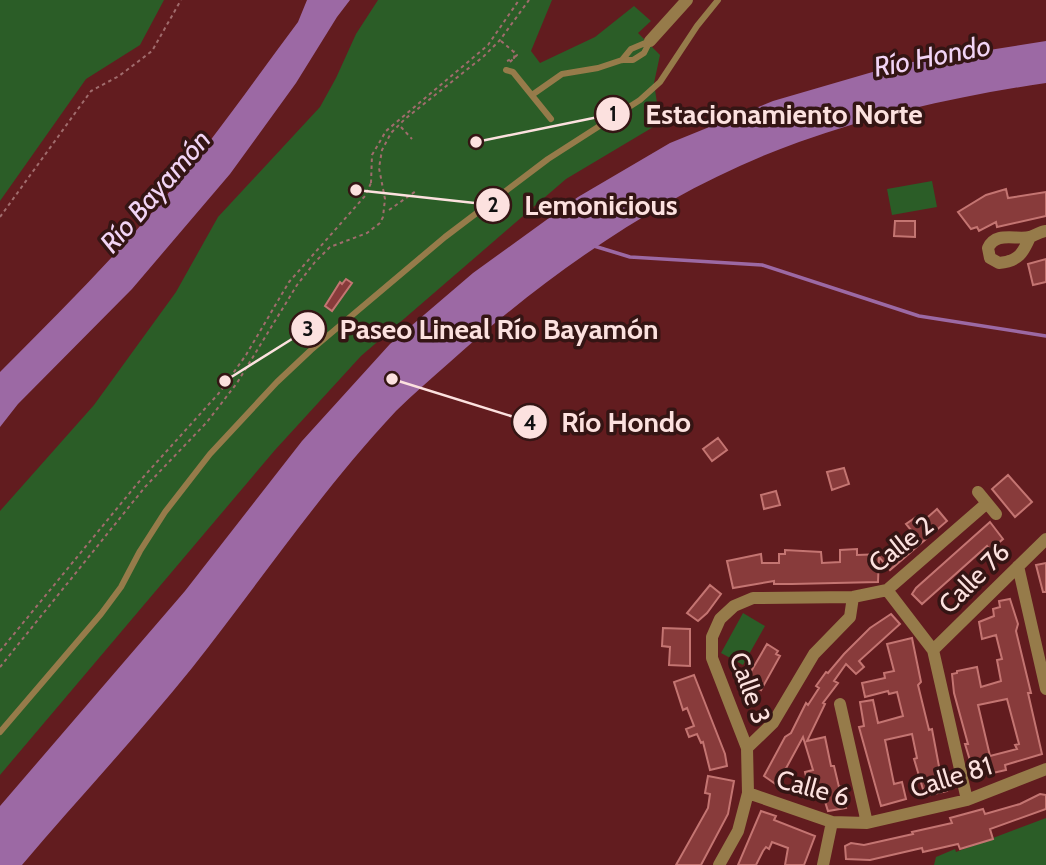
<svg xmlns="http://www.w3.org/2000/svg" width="1046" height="865" font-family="Cabin,sans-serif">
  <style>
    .green { fill: #2b5d27 }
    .water { fill: #9c69a4 }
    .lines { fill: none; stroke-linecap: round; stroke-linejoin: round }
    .stream { stroke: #9c69a4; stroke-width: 3.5 }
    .building { fill: #883b3b; stroke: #c47572; stroke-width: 2; fill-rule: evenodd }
    .path { stroke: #a06c6d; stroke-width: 2; stroke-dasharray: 3.5 3.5; stroke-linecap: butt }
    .service { stroke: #967b4a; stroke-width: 6 }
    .minor { stroke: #967b4a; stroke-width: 12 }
    .labels { text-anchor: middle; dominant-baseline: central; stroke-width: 7; stroke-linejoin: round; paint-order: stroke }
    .street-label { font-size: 26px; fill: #fce1df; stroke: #341514 }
    .water-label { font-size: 28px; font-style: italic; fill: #f1d4f5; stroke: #341514 }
    .leader { fill: none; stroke: #fce1df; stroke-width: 2.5 }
    .callout-dot { fill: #fce1df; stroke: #341514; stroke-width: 2.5 }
    .mark-label { font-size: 21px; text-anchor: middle; font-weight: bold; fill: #111 }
    .callout-label { font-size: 28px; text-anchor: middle; font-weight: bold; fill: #fce1df; stroke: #341514; stroke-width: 7; stroke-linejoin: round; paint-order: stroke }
  </style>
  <rect width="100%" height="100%" fill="#621c1f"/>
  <path class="green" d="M0,0H164L140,45L86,79L0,201Z
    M378,0H552L531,51L540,63L595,37L634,6L651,21L638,33L660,55L654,83L660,123L566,179L361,356L275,450L0,775V511L94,405L176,292L218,217L320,107L336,78L356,34Z
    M932,181L937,207L892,215L887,189Z
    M743,613L765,626L743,665L721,653Z
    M1046,818V865H934L936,857L955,849L956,852Z"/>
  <path class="water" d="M307,0H350L337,17L296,83L230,174L132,289L18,404L0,427V372C53,319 106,266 155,209C206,150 251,85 298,22Z
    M1046,41V83C963,95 878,114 799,142C670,188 551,271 450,362C432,378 413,394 396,411C321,491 260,582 192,668C138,735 78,799 22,865H0V806L185,591L302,441L390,344L473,273L578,197L670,143L773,101L900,64Z"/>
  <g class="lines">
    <path class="stream" d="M594,246L630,257L762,265L919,316L1046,336"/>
  </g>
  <path class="building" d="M1006,189L1008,198L1046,192V216L997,227L996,222L979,231L977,227L971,229L958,212L986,195Z
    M895,221H915V237L894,236Z
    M1046,259V282L1033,285L1028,264Z
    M346,279L352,283L332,311L325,306L340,282L342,284Z
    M718,438L727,450L712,461L703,449Z
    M844,468L849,484L832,490L827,472Z
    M1008,475L1032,502L1015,517L992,489Z
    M776,491L780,505L764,509L761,495Z
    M937,509L947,521L890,570L879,557L878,582L792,584H774V581L733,588L727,561L761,554L762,563H779V554H785V550L821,552L822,563L840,562V550L857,549V555L884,554L911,530L906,524L916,517L921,523Z
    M990,522L1003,539L990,550L987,546L922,604L912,594L916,588Z
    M1046,563V592H1043L1036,565Z
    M710,585L721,594L707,613L698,621L687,613Z
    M1010,599L1018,624L1016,631L1031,693H1028L1042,754L1005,765L1006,770L975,777L965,744H968L954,693L952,674L957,673V671L977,667L981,687L1001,681L997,660L1002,659L996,635L982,639L979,622L994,616L993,609L1000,607L999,601ZM1007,699L1019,744L1015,745L1017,749L990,756L978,705Z
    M891,614L900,624L859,661L864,667L856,674L846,664L834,681L838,683L823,703L825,704L807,741L825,737L831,766H834L839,787L843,786L845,796L843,797L846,808L828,811L821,789L809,790L805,772L813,770L803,737L777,785L764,776L785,737L791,733L806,703L808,705L819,688L816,686L826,672L828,673L844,654L870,628Z
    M663,628L690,629V666L669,665L670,647L662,646Z
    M912,638L921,682L918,685L929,730L932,729L941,777H943L947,791L925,796L914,759L917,758L912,734L885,740L894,784L902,782L906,799L881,806L859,727L864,726L860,702L873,700L878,723L903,716L897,692L889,694L888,691L865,697L862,683L885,678L884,673L894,671L887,644Z
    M767,644L778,651L776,654L780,656L761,690L746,680Z
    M694,675L725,754L727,766L710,770L703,742L701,743L697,734L689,737L686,729L694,726L687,708L683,710L674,682Z
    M708,776L734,781L728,814L701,865H676L708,808L710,794L705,793Z
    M1040,794L1046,795V809L990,829L993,839L960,849L958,844L923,852L922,848L870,860L846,859L845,846L851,843L864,845L913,834L912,832L952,823L950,818L983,809L985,814L1020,804Z
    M761,811L776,816L774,820L815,836L804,865H785L788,848L772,842L769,849L766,847L763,851L756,865H738Z"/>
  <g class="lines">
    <path class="path" d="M501,41L515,53L514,58L507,61
      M510,62L517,55L514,51
      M401,127L412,139
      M371,183L372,155L386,131L488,45L519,0
      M389,210L416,191
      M0,217L91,91L119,76L152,51L181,0
      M0,651L137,484L219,393L246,355L289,282L365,196L371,183
      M0,667L145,487L207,422L237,383L297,285L315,262L330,247L367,233L380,223L383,217L385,199L379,168L382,150L391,133L405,119L484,56L500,40L529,0"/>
    <path class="service" d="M622,60L631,49L650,41
      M506,70L513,72L551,119
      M532,95L562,74L598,68L622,60H633L644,53L650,41
      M0,732L101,614L121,587L140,551L165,512L210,454L277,382L311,350L445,237L548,159L640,100L660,82L697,26L718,0"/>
    <path class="minor" d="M650,41L687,0
      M1030,237C1023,253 1019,261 999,263L990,258L988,248C996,231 1015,240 1030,237C1035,235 1040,232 1046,231
      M978,492L996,514
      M1018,566L1046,689
      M887,590L933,650L967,800
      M933,650L1046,539
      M840,704L867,823
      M747,748L773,723L814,654L850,617L853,597
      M748,793L832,822L867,823L967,800L1046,769
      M719,865L738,831L748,793L747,748L712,658V637L720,619L734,606L753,598L853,597L887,590L987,503
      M823,865L832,822"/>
  </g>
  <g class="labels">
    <g class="street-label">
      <text transform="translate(901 544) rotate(-38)">Calle 2</text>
      <text transform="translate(974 578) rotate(-45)">Calle 76</text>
      <text transform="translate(750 688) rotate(70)">Calle 3</text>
      <text transform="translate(951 777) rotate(-17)">Calle 81</text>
      <text transform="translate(813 788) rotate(15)">Calle 6</text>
    </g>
    <g class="water-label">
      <text transform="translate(932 56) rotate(-11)">Río Hondo</text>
      <text transform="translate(155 191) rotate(-49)">Río Bayamón</text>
    </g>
  </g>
  <path class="leader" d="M476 142L613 114M356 190L493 205M225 381L308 329M392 379L530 422"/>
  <g class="callout-dot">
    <circle cx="476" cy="142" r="7"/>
    <circle cx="356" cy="190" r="7"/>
    <circle cx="225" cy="381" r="7"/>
    <circle cx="392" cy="379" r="7"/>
    <circle cx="613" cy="114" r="18"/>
    <circle cx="493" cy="205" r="18"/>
    <circle cx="308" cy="329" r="18"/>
    <circle cx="530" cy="422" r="18"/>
  </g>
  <g class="mark-label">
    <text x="613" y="121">1</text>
    <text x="493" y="212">2</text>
    <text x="308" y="336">3</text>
    <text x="530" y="430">4</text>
  </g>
  <g class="callout-label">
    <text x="784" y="124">Estacionamiento Norte</text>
    <text x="601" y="215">Lemonicious</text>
    <text x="499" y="339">Paseo Lineal Río Bayamón</text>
    <text x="626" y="432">Río Hondo</text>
  </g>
</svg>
